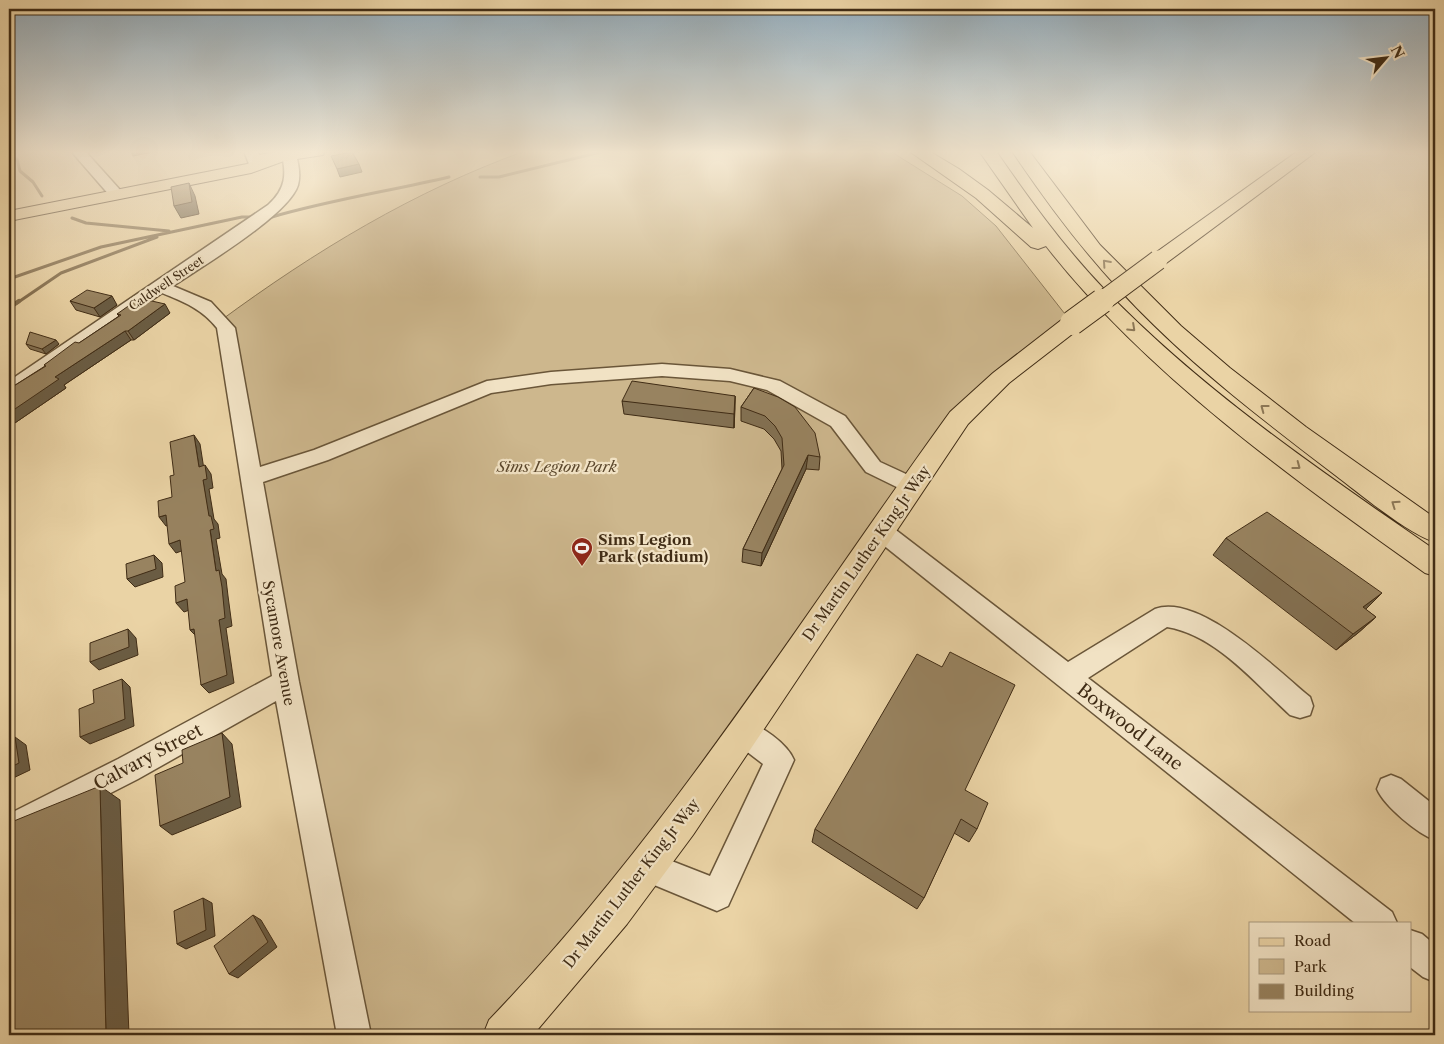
<svg xmlns="http://www.w3.org/2000/svg" width="1444" height="1044" font-family="'Libre Caslon Text',serif">
  <style>
    .green { fill: #cdb78d; stroke: #867251 }
    .lines { fill: none; stroke-linecap: round; stroke-linejoin: round }
    .stream-far1 { stroke: #836e4e; stroke-width: 3 }
    .stream { stroke: #836e4e; stroke-width: 4.5 }
    .minor-casing { stroke: #6a5639; stroke-width: 3 }
    .major-casing { stroke: #402c15; stroke-width: 2 }
    .highway-casing { stroke: #402c15; stroke-width: 2 }
    .minor { fill: #f1e2c4; fill-rule: evenodd }
    .major { fill: #ead3a5; fill-rule: evenodd }
    .highway { fill: #ead3a5; fill-rule: evenodd }
    .major-bridge-far1-casing { stroke: #402c15; stroke-width: 21; stroke-linecap: butt }
    .major-bridge-casing { stroke: #402c15; stroke-width: 26; stroke-linecap: butt }
    .major-bridge-far1 { stroke: #ead3a5; stroke-width: 19 }
    .major-bridge { stroke: #ead3a5; stroke-width: 24 }
    .wall { fill: #837153; stroke: #402c15 }
    .shaded-wall { fill: #6a5c43; stroke: #402c15 }
    .building { fill: #988360; stroke: #402c15 }
    .oneway { stroke: #8c7756 }
    .labels { text-anchor: middle; dominant-baseline: central; stroke-width: 4.5; stroke-linejoin: round; paint-order: stroke }
    .far-street-label { font-size: 12px; fill: #402c15; stroke: #f1e2c4 }
    .park-label { font-size: 15px; font-style: italic; fill: #5c482d; stroke: #f1e2c4 }
    .poi-label { font-size: 15px; font-weight: bold; fill: #402c15; stroke: #f1e2c4; text-anchor: start }
    .street-label { font-size: 15px; fill: #402c15; stroke: #f1e2c4 }
    .near-street-label { font-size: 18px; fill: #402c15; stroke: #f1e2c4 }
  </style>
  <rect width="100%" height="100%" fill="#ead3a5"/>
  <filter id="stains"><feTurbulence type="fractalNoise" baseFrequency=".004" numOctaves="4"/><feColorMatrix values="0 0 0 0 .2 0 0 0 0 .09 0 0 0 0 .02 0 0 0 .5 -.17"/></filter>
  <radialGradient id="worn" r=".72"><stop offset=".6" stop-color="#630" stop-opacity="0"/><stop offset="1" stop-color="#630" stop-opacity=".3"/></radialGradient>
  <path class="green" d="M525,151H890L962,196L996,226L1072,323L1001,378L542,996L504,1035H354L286,682L220,321C315,251 414,191 525,151Z"/>
  <g class="lines">
    <path class="stream-far1" d="M9,156L13,160L17,159L20,171L33,182L42,196
      M480,177H499L605,151
      M272,217C330,200 390,191 449,177
      M72,218L86,223L169,231
      M9,279L101,247L242,217H252
      M17,303L61,273L157,237"/>
    <path class="stream" d="M9,308L19,301"/>
    <g class="minor-casing">
      <path id="minor" d="M71,151H85L121,191L123,194L121,197H111Z
        M244,151H258L261,161L259,164H249Z
        M281,151H295C298,162 301,174 298,185C289,215 201,267 173,286L211,302L235,328L260,467L314,450L487,381L551,372L662,364L730,369L780,381L845,416L880,462L919,480L922,486L919,492L911,494L866,472L831,426L767,390L730,381L662,376L551,384L491,393L328,460L263,482L299,682L371,1035H337L276,701L138,779L9,845V814L118,759L272,676L217,328C202,309 184,302 162,293L16,394L9,396V381L268,205C286,189 287,174 281,151Z
        M880,521L888,524L1068,662L1155,609C1200,593 1277,670 1310,697L1313,706L1310,715L1300,718L1290,715C1255,683 1216,635 1167,627L1088,678L1392,912L1397,923H1355L872,536L869,530L872,524Z
        M743,719C761,726 787,743 794,760L728,906L717,911L635,877L631,866L635,855L646,851L710,876L763,764L733,741L729,732L733,723Z
        M1391,775L1401,779L1435,806V840C1418,834 1384,806 1377,789L1381,779Z
        M1410,930L1422,934L1435,945V982L1423,977L1410,967Z"/>
    </g>
    <g class="major-casing">
      <path id="major" d="M282,151H325L323,155L284,161L251,173L9,221V211L247,164L252,162L253,156Z
        M1298,151H1317L1165,264H1151L1148,260L1151,256Z
        M1072,317L1080,318L1083,323L1080,328L1009,383L968,424L693,835L627,924L533,1035H483L489,1020C666,836 801,618 950,412L993,373L1064,318Z"/>
    </g>
    <g class="highway-casing">
      <path id="highway" d="M909,151H929L959,169L988,190L1033,228L979,151H996C1029,199 1063,246 1103,288C1200,389 1320,471 1435,550V576L1425,573C1293,479 1146,374 1046,246L1038,249L1031,247L976,198Z
        M1012,151H1029L1100,245L1181,326L1230,368L1306,427L1435,518V542C1408,534 1359,493 1335,475C1259,417 1183,359 1119,289C1079,246 1045,200 1012,151Z"/>
    </g>
    <use href="#minor" class="minor"/>
    <use href="#major" class="major"/>
    <use href="#highway" class="highway"/>
    <g class="major-bridge-far1-casing">
      <path id="major-bridge-far1" d="M1100,303L1158,260"/>
    </g>
    <g class="major-bridge-casing">
      <path id="major-bridge" d="M1072,323L1102,301"/>
    </g>
    <use href="#major-bridge-far1" class="major-bridge-far1"/>
    <use href="#major-bridge" class="major-bridge"/>
  </g>
  <path class="wall" d="M70,301L117,305L100,317L76,310Z
    M170,313L134,340H131L64,385L66,388L9,427V389L45,366L44,365L79,343L119,316L117,314Z
    M26,344H59L46,354L30,349Z
    M754,388L820,457L819,470L806,469L761,566L742,562L743,549L782,469L781,451L774,439L764,429L741,421V407Z
    M735,396L734,428L624,414L622,401Z
    M1226,538L1365,609L1376,617L1358,633L1336,650L1213,555Z
    M965,790L977,829L969,842L954,833L924,898L917,909L812,842L815,829Z"/>
  <path class="shaded-wall" d="M131,151H158L133,156Z
    M359,164L362,172L340,177L337,169Z
    M189,183L195,196L199,214L181,218L174,206Z
    M112,296L117,305L100,317L94,308Z
    M165,304L170,313L134,340L128,331Z
    M125,331L131,340L64,385L66,388L9,427V413L55,377Z
    M56,340L59,344L46,354L42,349Z
    M735,396V409L734,428V414Z
    M194,435L200,444L205,476L199,467Z
    M808,455L806,469L761,566L762,553Z
    M205,465L211,474L213,488L209,489L214,519L218,524L220,538L216,539L222,574L226,579L228,596L232,626L226,628L234,683L209,693L201,685L219,620L216,571L203,480Z
    M166,515L173,524L166,526L159,517Z
    M180,540L187,549L176,553L169,544Z
    M154,555L162,563L163,577L135,587L127,579Z
    M1382,593L1365,610L1363,607Z
    M187,599L195,608L184,612L176,603Z
    M1376,617L1358,633L1336,650L1353,634Z
    M128,629L136,638L138,655L99,670L90,662Z
    M194,629L198,638L190,630Z
    M122,679L130,687L134,726L90,744L80,737Z
    M222,733L232,744L241,807L172,835L160,826Z
    M15,737L26,745L30,770L9,780V768Z
    M100,786L120,800L129,1035H106Z
    M203,898L212,903L215,936L186,949L177,944Z
    M253,915L261,920L277,947L238,978L229,974Z"/>
  <path class="building" d="M352,152L359,164L337,169L331,156Z
    M189,183L192,202L174,206L171,187Z
    M87,290L112,296L94,308L70,301Z
    M143,299L165,304L128,331H125L55,377L59,379L9,413V389L46,366L44,365L75,342L79,343L121,315L117,314L134,302L138,303Z
    M30,332L56,340L42,349L26,344Z
    M632,381L735,396L734,414L622,401Z
    M754,388L778,397L795,407L815,433L820,457L808,455L762,553L743,549L784,465L782,438L775,426L765,416L741,407Z
    M194,435L199,467L205,465L207,479L203,480L209,516H211L214,529L210,530L216,571L219,570L222,587L225,618L219,620L227,675L201,685L194,629L190,630L187,599L176,603L175,586L185,582L180,540L169,544L166,515L159,517L158,501L172,497L170,476L174,475L170,442Z
    M1267,512L1382,593L1363,607L1376,617L1353,634L1226,538Z
    M154,555L156,569L127,579L126,564Z
    M128,629L129,647L90,662V643Z
    M950,652L1015,685L965,790L988,803L977,829L961,819L924,898L815,829L917,654L942,667Z
    M122,679L125,719L80,737L79,709L94,703L93,690Z
    M222,733L230,797L160,826L155,775L183,763L182,750Z
    M15,737L19,763L9,768V740Z
    M100,786L106,1035H9V823Z
    M203,898L206,930L177,944L174,911Z
    M253,915L268,942L229,974L214,946Z"/>
  <defs><path id="oneway-chevron" d="M-2-3.5L2.5 0L-2 3.5" fill="none" stroke-width="1.6" stroke-linecap="round" stroke-linejoin="round" transform="scale(1.25)"/></defs>
  <g class="oneway">
    <use href="#oneway-chevron" transform="translate(1106 263) rotate(-132)"/>
    <use href="#oneway-chevron" transform="translate(1132 328) rotate(43)"/>
    <use href="#oneway-chevron" transform="translate(1264 408) rotate(-143)"/>
    <use href="#oneway-chevron" transform="translate(1297 466) rotate(37)"/>
    <use href="#oneway-chevron" transform="translate(1395 504) rotate(-145)"/>
  </g>
  <linearGradient id="sky" x2="0" y2="1"><stop stop-color="#91aaba"/><stop offset="0.51" stop-color="#f6ebd6"/><stop offset="1" stop-color="#f6ebd6" stop-opacity="0"/></linearGradient>
  <rect width="1444" height="298" fill="url(#sky)"/>
  <defs>
    <g id="stadium-pin" transform="scale(1.125)"><path d="M0 17L-7.5 6A9.5 9.5 0 1 1 7.5 6Z" fill="#8f2418" stroke="#f1e2c4"/><path d="M0-5a6.5 5 0 1 0 0 10a6.5 5 0 1 0 0-10ZM-3.5-1.8h7v3.6h-7Z" fill="#fff"/></g>
  </defs>
  <g fill-rule="evenodd">
    <use href="#stadium-pin" x="582" y="548"/>
  </g>
  <g class="labels">
    <g class="far-street-label">
      <text transform="translate(166 283) rotate(-34)">Caldwell Street</text>
    </g>
    <g class="park-label">
      <text x="557" y="466">Sims Legion Park</text>
    </g>
    <g class="poi-label">
      <text x="598" y="539">Sims Legion<tspan x="598" dy="17">Park (stadium)</tspan></text>
    </g>
    <g class="street-label">
      <text transform="translate(866 553) rotate(-55)">Dr Martin Luther King Jr Way</text>
      <text transform="translate(279 643) rotate(80)">Sycamore Avenue</text>
      <text transform="translate(631 883) rotate(-52)">Dr Martin Luther King Jr Way</text>
    </g>
    <g class="near-street-label">
      <text transform="translate(1130 727) rotate(38)">Boxwood Lane</text>
      <text transform="translate(148 757) rotate(-28)">Calvary Street</text>
    </g>
  </g>
  <rect width="1444" height="1044" fill="none" stroke="#ead3a5" stroke-width="30"/>
  <rect x="10" y="10" width="1424" height="1024" fill="none" stroke="#402c15" stroke-width="2.5"/>
  <rect x="15" y="15" width="1414" height="1014" fill="none" stroke="#402c15"/>
  <rect x="1249" y="922" width="162" height="90" fill="#f1e2c4" stroke="#aa997e"/>
  <rect x="1259" y="938" width="25" height="8" fill="#ead3a5" stroke="#aa997e"/>
  <text x="1294" y="946" font-size="15" fill="#402c15">Road</text>
  <rect x="1259" y="959" width="25" height="15" fill="#cdb78d" stroke="#aa997e"/>
  <text x="1294" y="972" font-size="15" fill="#402c15">Park</text>
  <rect x="1259" y="984" width="25" height="15" fill="#988360" stroke="#aa997e"/>
  <text x="1294" y="996" font-size="15" fill="#402c15">Building</text>
  <g transform="translate(1386 58) rotate(62)" stroke="#f1e2c4" stroke-width="4" paint-order="stroke">
  <path d="M0-4L9 19L0 12L-9 19Z" fill="#402c15"/>
  <text y="-8" font-size="14" font-weight="bold" text-anchor="middle" fill="#402c15">N</text>
  </g>
  <rect width="100%" height="100%" filter="url(#stains)"/>
  <rect width="100%" height="100%" fill="url(#worn)"/>
</svg>
